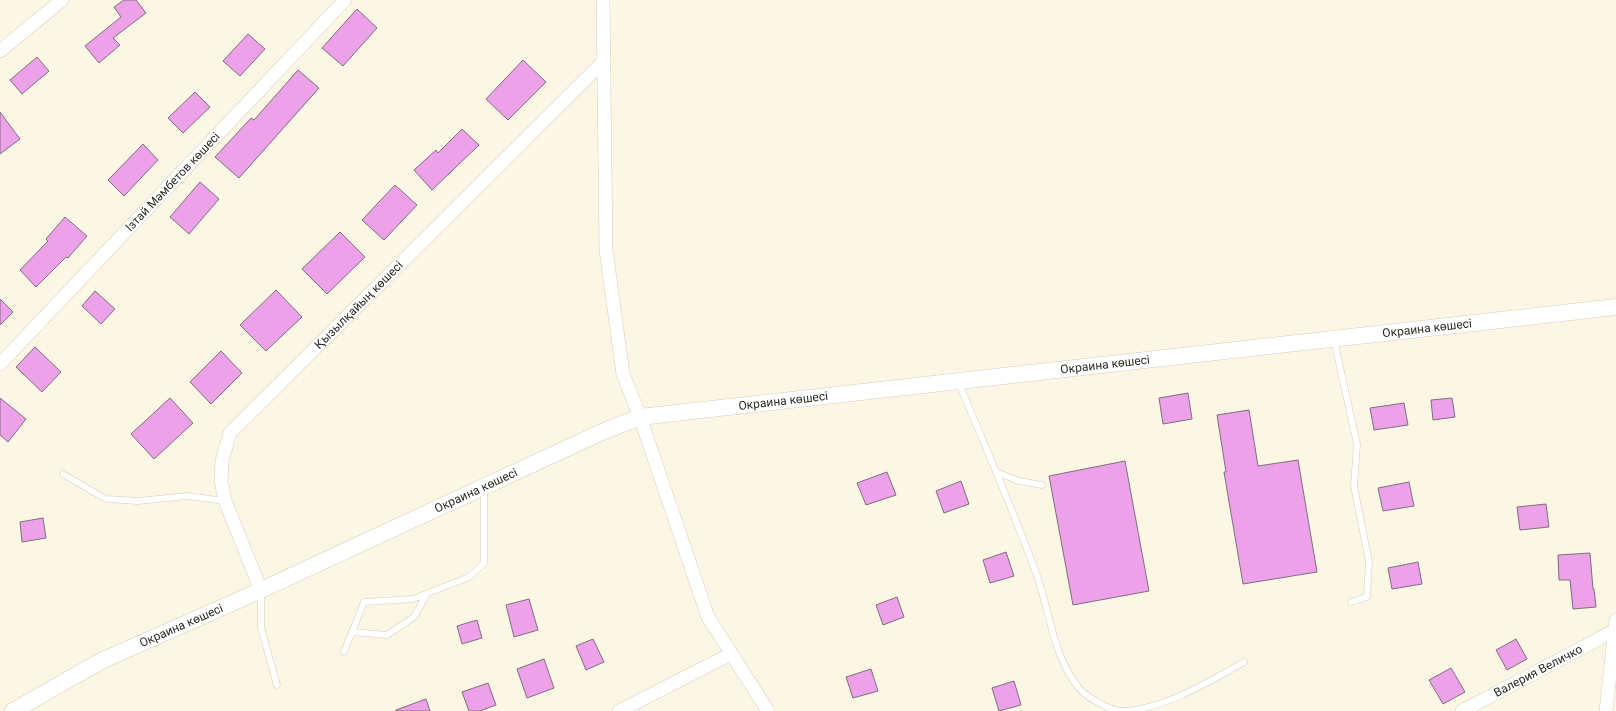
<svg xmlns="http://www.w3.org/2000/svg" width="1616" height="711" font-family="Roboto,sans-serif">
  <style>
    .building { fill: #eca1e9; stroke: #7d707c }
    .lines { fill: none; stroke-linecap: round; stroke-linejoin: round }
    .service-casing { stroke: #d4cebd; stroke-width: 7 }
    .minor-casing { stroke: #d4cebd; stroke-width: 14 }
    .tertiary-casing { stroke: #d4cebd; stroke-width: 17 }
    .service { stroke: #fff; stroke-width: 6 }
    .minor { stroke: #fff; stroke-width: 13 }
    .tertiary { stroke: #fff; stroke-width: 16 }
    .labels { text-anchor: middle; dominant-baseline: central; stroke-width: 3; stroke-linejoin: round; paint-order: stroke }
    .street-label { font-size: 12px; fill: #2c2a23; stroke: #fff }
  </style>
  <rect width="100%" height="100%" fill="#fcf6e4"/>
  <path class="building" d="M124,0H136L146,13L113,38L120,45L99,63L85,46L121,17L114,7Z
    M357,9L377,28L343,66L322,48Z
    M248,34L265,49L240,76L223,61Z
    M37,57L49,71L22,94L10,80Z
    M523,60L546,82L508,120L486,99Z
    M298,70L319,88L239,178L215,157L251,118L254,120Z
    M195,92L210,107L183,133L168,118Z
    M0,112L20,139L0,154Z
    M462,129L479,145L432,190L414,170L436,150L438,153Z
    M143,144L158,160L124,196L108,180Z
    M200,182L219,199L189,234L170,217Z
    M395,185L417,205L384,240L362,220Z
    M65,217L87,236L68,258L66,257L36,287L20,270L48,241L46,239Z
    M340,232L365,257L327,294L302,269Z
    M276,290L302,317L266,351L240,325Z
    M95,291L115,309L101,324L82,306Z
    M0,299L13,312L0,325Z
    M35,347L61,372L42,392L16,367Z
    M221,351L242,373L211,404L190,382Z
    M1188,393L1192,419L1163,424L1159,398Z
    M0,398L26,419L8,442L0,435Z
    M170,398L193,423L154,459L131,434Z
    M1452,398L1455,417L1433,420L1431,400Z
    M1404,403L1408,425L1374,430L1370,408Z
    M1249,410L1258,466L1298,460L1317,572L1243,584L1224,472H1226L1217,415Z
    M1125,461L1149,591L1073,605L1049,476Z
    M887,472L896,495L866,505L857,483Z
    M961,481L969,504L944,513L936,491Z
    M1409,482L1414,506L1383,511L1378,488Z
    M1546,504L1549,527L1520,530L1517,507Z
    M43,518L46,538L22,542L20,522Z
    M1006,552L1014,576L990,583L983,560Z
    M1590,553L1593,589H1594L1596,607L1573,609L1570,580H1559L1558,555Z
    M1418,562L1422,584L1392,589L1388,568Z
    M897,597L904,617L883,625L876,605Z
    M529,599L538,630L514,637L506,605Z
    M477,620L482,638L462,644L457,626Z
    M593,639L604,662L586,670L576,646Z
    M1516,639L1527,659L1507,670L1496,650Z
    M544,659L554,688L527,698L517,669Z
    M1451,668L1465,692L1443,704L1429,680Z
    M871,669L878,691L853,698L846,677Z
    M1014,681L1021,705L999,711L992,688Z
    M488,683L496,705L480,711H469L462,692Z
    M426,699L430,711H396V710Z"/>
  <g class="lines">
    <g class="service-casing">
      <path id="service" d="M1334,340L1357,444L1354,486L1369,562L1367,597L1351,602
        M959,383C985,447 1014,511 1037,576C1050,613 1053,655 1078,687C1085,696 1107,709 1119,711C1161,711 1209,682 1244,662
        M996,472L1019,481L1042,485
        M63,474L106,499L138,501L187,496L225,501
        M261,591V628L277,685
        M352,632L387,635L414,617L427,594
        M344,652L364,602L413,599L469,577L484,563V488"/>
    </g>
    <g class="minor-casing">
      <g id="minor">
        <path d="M603,0L606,250L623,374L640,417L708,617L768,711"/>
        <path d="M0,51L62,0"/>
        <path id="s1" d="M0,364L345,0"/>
        <path id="s2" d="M261,590L225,501L221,481L222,461L230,433L604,61"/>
        <path d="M619,711L731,654"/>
        <path id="s3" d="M1462,711L1614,631"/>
        <path d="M1606,711L1616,620"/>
      </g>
    </g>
    <g class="tertiary-casing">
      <g id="tertiary">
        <path id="s4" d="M13,711L101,661L248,596L602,432L640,417L1616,307"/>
      </g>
    </g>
    <use href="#service" class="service"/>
    <use href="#minor" class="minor"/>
    <use href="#tertiary" class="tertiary"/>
  </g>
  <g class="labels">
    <g class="street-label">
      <text stroke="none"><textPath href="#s1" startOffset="251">Ізтай Мәмбетов көшесі</textPath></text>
      <text stroke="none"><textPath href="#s2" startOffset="347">Қызылқайың көшесі</textPath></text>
      <text stroke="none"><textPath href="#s4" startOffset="1485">Окраина көшесі</textPath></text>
      <text stroke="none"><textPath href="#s4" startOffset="1161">Окраина көшесі</textPath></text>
      <text stroke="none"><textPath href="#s4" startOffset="837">Окраина көшесі</textPath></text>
      <text stroke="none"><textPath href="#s4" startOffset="513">Окраина көшесі</textPath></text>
      <text stroke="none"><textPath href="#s4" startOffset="189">Окраина көшесі</textPath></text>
      <text stroke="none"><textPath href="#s3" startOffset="86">Валерия Величко</textPath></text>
    </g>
  </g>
</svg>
